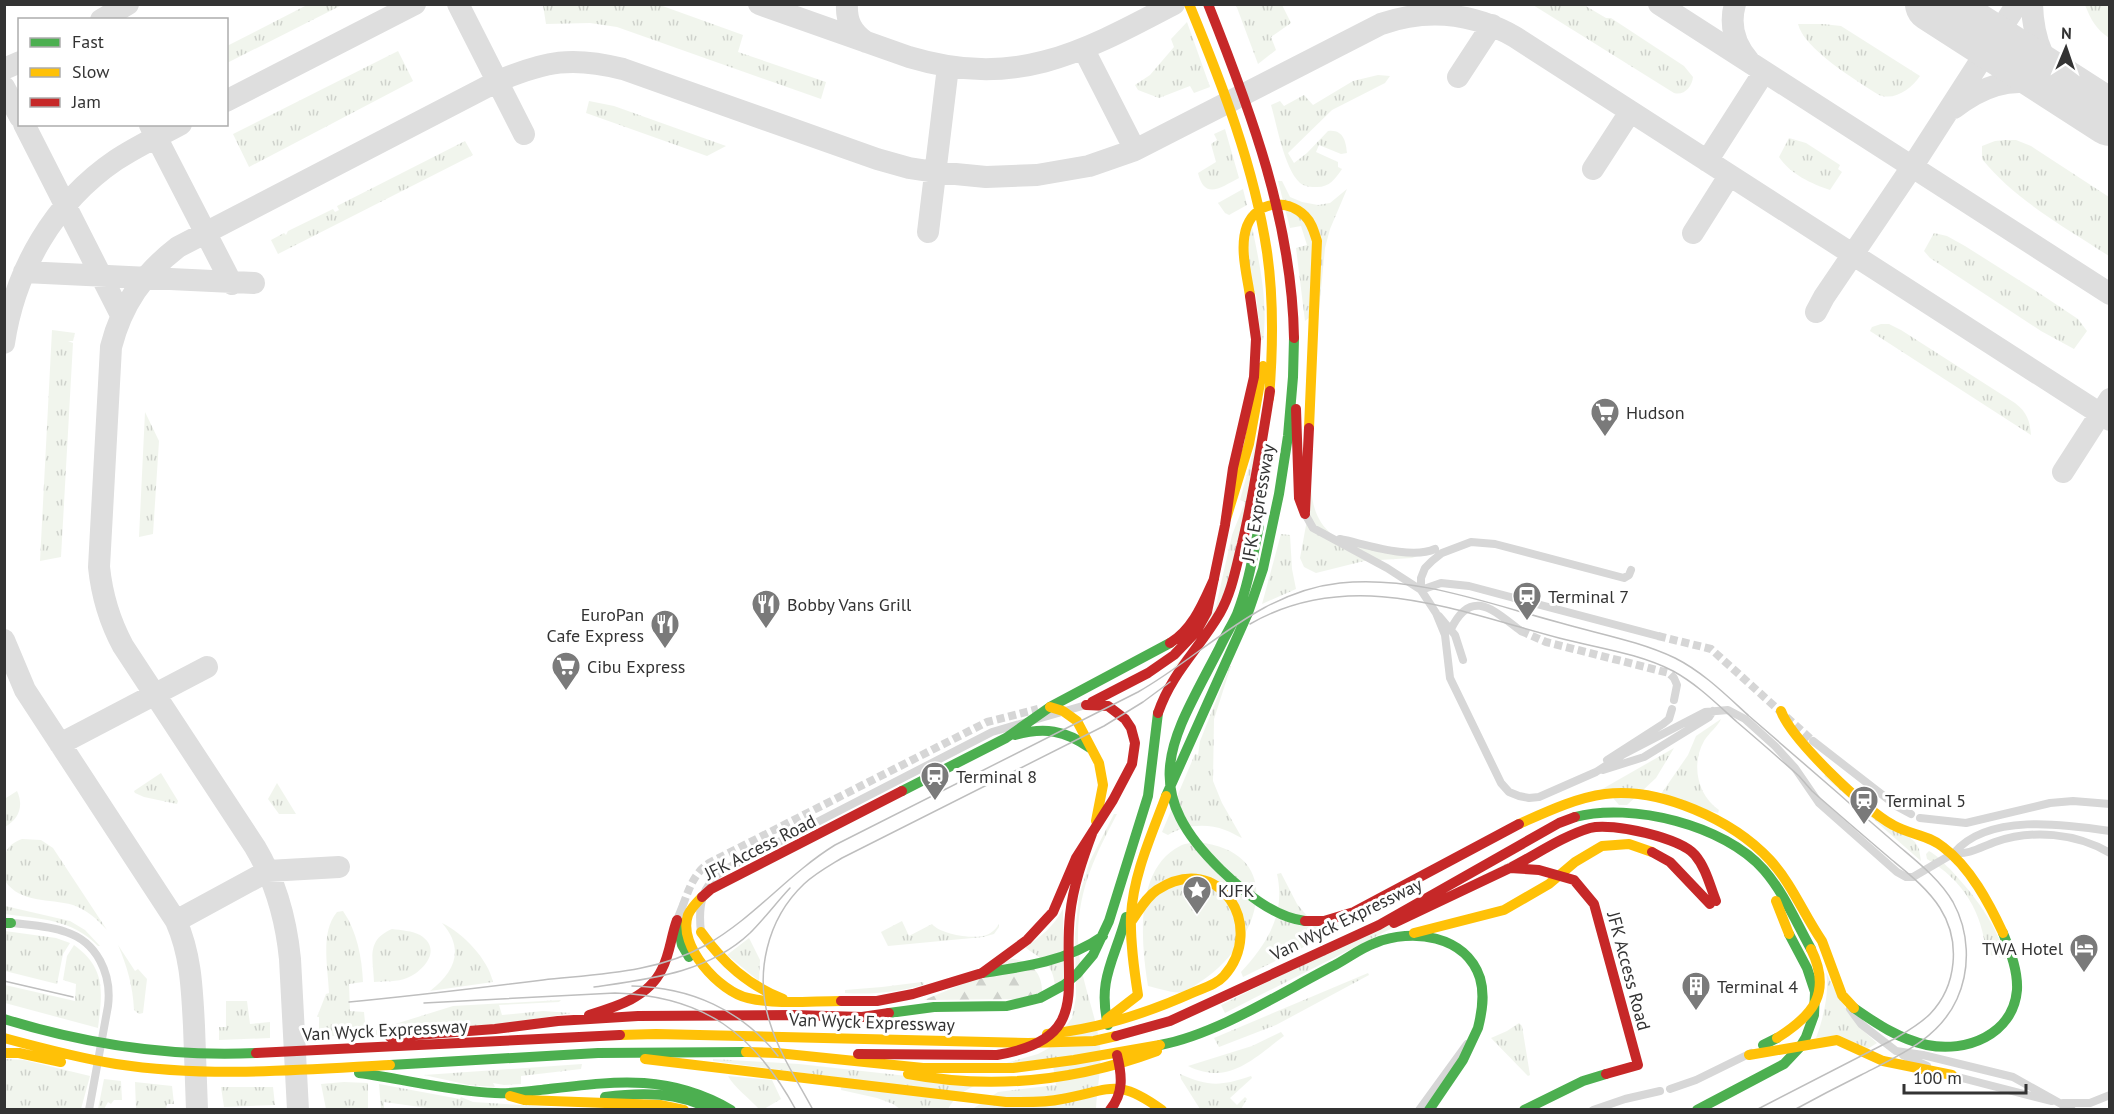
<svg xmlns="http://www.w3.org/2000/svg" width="2114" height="1114" font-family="'PT Sans',sans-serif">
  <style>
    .grass { fill: url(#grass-tufts) }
    .forest { fill: url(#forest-firs) }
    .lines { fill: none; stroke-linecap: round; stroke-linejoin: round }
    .taxiway { stroke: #dedede; stroke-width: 22 }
    .runway { stroke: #dedede; stroke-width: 56 }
    .street-tunnel { stroke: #d6d6d6; stroke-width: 8; stroke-dasharray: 8 4; stroke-linecap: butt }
    .street { stroke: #d7d7d7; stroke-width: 8 }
    .fast { stroke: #4caf50; stroke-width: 10 }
    .slow { stroke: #ffc107; stroke-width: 10 }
    .jam { stroke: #c62828; stroke-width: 10 }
    .tram { stroke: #bebebe; stroke-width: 1.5 }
    .labels { text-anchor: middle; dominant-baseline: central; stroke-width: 6; stroke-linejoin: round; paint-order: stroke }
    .poi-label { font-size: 18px; fill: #333; stroke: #fff; text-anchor: start }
    .street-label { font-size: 18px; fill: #333; stroke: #fff }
  </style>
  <defs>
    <pattern id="grass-tufts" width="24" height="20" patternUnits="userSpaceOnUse" patternTransform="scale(1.5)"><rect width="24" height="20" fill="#f1f5ed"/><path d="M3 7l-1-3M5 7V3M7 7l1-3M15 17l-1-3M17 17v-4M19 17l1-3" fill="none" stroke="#cfd2cc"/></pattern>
    <pattern id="forest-firs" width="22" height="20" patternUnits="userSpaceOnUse" patternTransform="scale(1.5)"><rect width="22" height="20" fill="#f1f5ed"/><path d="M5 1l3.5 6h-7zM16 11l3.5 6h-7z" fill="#cfd2cc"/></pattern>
  </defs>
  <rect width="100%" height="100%" fill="#fff"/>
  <path class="grass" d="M657,4L743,35L738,52L826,82L821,99L617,27L590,23L546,24L543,5Z
    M307,5H342L227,63V46Z
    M1236,5H1282L1291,23L1271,37L1276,50L1258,64Z
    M1533,5H1584L1606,18H1611L1684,66L1693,77C1692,87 1684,96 1674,93Z
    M2085,5H2109V38C2096,29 2091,20 2085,5Z
    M1187,22L1210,87L1194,93L1190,86L1159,98L1138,90L1135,85L1150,75L1174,47L1171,39Z
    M1798,24H1823L1841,26L1920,76C1911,89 1895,101 1879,95C1857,81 1804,49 1798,24Z
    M398,51L413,81L249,167L233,134Z
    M1378,75L1390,76L1385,83L1332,110L1288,153L1294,163L1307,153L1328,131C1343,129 1346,141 1347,153L1341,154L1319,145L1316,152L1338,162V167L1342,169C1335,179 1330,187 1317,187C1311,187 1305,187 1300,183C1284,168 1277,125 1271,105L1280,101L1284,106L1304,95L1313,105L1353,81Z
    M589,101L614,106L726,146L707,156L586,113Z
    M1225,129L1239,178C1221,187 1205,201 1198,173L1216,162L1211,144L1217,140L1214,134Z
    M1789,138L1806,143L1840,165L1838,169L1842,172L1830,190C1812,184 1790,174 1779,157Z
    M2005,140H2016L2031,146L2109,197V256C2065,227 2016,201 1982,159V146L1995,141Z
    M465,141L473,155L278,254L271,240L284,233L286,235L288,231L333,209L335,212L339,210L337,206Z
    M1278,181H1282L1290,197L1302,202L1318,205L1330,203L1347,189L1330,229L1325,248L1317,332L1310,317L1305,321L1296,248L1307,245L1301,226L1290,228Z
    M1243,189L1247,205L1229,215L1225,213L1218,203Z
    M1249,212C1257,253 1269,298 1263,340H1261L1256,294L1248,295C1243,266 1232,238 1249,212Z
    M1934,233L1947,236L1965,246L2033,289L2078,319L2087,331L2074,349L2041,331L1930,258L1924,251Z
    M1881,324H1889L1901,330L2015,403C2027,412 2030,421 2031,435L1870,331L1872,327Z
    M52,330L75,333L73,341H68L73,343L61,557L40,561Z
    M145,412L159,441L153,534L139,537Z
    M1260,427L1249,503L1225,599L1210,638L1172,669L1197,641L1216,606L1232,535L1245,502L1240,500Z
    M1311,486C1314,555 1374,549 1426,553L1412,558L1364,561L1316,573L1304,567L1300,558L1309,509Z
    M1281,534L1290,535L1292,569L1296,589L1262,604Z
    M1230,666H1231L1214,719L1213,781L1222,803L1242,838C1237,836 1231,832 1225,830C1206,823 1185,825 1168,835L1162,832L1195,754L1198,755L1200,741Z
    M1721,719C1718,726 1709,733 1704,741C1691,764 1697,795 1719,810L1718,813L1659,797L1688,755L1696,736Z
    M1674,748L1656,778L1627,805H1619L1613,798L1597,792Z
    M1835,772L1915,842L1919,849L1921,861L1824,776Z
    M161,773L178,801L177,804L144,797L135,793L134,791Z
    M277,783L296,814H279L268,799Z
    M17,791C24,806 19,819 5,827L6,798Z
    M1114,814H1117C1096,854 1079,887 1078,934C1077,973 1095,1008 1100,1046C1102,1066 1097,1089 1096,1109L971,1110L998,1092L1056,1085L1052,1059L1003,1064L1038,1054L1049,1048L1072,1018L1076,997L1075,933L1079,896L1090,861Z
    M22,839L41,840L53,848L107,930C97,919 87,910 73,905C49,898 21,904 5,881C4,862 0,847 22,839Z
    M1556,839L1475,886L1225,1013L1221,1005Z
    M1198,842C1290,853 1259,942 1203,980C1197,984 1190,989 1183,992C1174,994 1157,988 1148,986C1141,943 1134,869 1180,846C1185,843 1192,843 1198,842Z
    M1929,851C1937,855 1943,863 1950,869C1974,895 1997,924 2006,959L1986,954C1983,913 1963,880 1927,859L1926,854Z
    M1281,873L1297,904L1308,917L1339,925V927L1314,942L1243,977L1241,972C1267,944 1286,914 1277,874Z
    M5,906L70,921L85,930L100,946H98C72,919 40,919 5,914Z
    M1063,909L1064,980L1055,986C1053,962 1040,959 1025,947C1041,937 1054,926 1063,909Z
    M343,911C357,931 362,958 363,982L349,984L350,1011L364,1012L366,1032L342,1036H319V1017H317L326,994L329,993C328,968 320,932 337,912Z
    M902,921L909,936L932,924C940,934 971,939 983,936C991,934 995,930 999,924V927L994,934L983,937L888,946L881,932Z
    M442,923C463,933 488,959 493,982L430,991C455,972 465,949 442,923Z
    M392,929C400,930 413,931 420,935C443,949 424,971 407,978C398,982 384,981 374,982C373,958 366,940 392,929Z
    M5,931L56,938L70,943L63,954L57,984L5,971Z
    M749,938L760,960L759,981L727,955Z
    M74,945C107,969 102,993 98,1028L5,1003V985L75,1001L76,984L63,980L67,956Z
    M118,945L135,971L138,969L147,979L143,1013L139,1014L134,1010C133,986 127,966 118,945Z
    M1826,972C1839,1000 1854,1024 1877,1043L1866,1050L1839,1035L1816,1038C1823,1020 1830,990 1826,972Z
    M1368,973L1369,975L1276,1025L1219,1047L1214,1038Z
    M922,982L924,983L923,985C897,992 872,995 845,993V990L882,987Z
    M561,1000L559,1002L499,1005L502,1015L543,1011L571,1013L489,1027L376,1035V1030L453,1006Z
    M226,1001H247L250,1024L270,1022V1038L219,1040V1027H226Z
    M1519,1023L1522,1026L1530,1075L1528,1076L1491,1038L1507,1031Z
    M1281,1032L1284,1036C1253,1059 1228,1086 1188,1066L1252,1046Z
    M5,1059L24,1060L90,1076L81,1109L5,1110Z
    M713,1059L799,1064L979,1084C966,1089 954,1097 948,1109H900L893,1104L877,1098L841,1090L842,1078L713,1061Z
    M582,1064L581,1069L521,1076V1084L504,1085L493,1083L495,1087L469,1085L424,1075Z
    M1180,1074C1209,1087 1221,1086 1251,1076L1252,1078L1230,1098L1237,1105L1245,1097L1247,1099L1241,1109H1200L1181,1079Z
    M728,1076L772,1080L781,1099L764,1109H759C750,1099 734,1087 728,1076Z
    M104,1079L121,1081L122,1100H114L111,1104L108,1102L104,1109H98Z
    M135,1082L172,1086L174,1104H167L166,1109H136Z
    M344,1082L368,1083V1109H326L321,1084Z
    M379,1084L460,1099L461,1097L473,1102L583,1109L442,1110L384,1102V1109H381Z
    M221,1087H273L275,1105L224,1107Z"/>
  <path class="forest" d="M1012,959C1031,960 1043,974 1042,993L1023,999L924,1000L965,983L997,964Z"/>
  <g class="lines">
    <path class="taxiway" d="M458,4L524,134
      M759,4L909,57C1016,89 1081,53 1174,4
      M847,4C846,21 852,33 866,42
      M1659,4L2110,294
      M1735,4C1729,25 1735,45 1749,61
      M1926,4L2023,64
      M2032,4C2033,40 2044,69 2073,91
      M101,20L128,4
      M1084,50L1135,150
      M4,69L20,62
      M1458,77L1492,25
      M4,87L20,117
      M226,101L415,4
      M1954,108C2014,62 2054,84 2110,120
      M24,124L121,315
      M150,125L232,284
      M1707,161L1764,72
      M1593,169L1630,112
      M928,232L948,67
      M1693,233L1729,176
      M24,272L254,283
      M1816,312L1824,297L1912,167L2017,4
      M4,343C15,270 54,202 116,160C137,146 159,136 181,124
      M2063,472L2110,399
      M4,640L25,690L176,921C191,955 192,989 194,1026C195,1054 196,1082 197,1110
      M60,744L207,667
      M176,921L268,871L339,867
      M298,1110L290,959C286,919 276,882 255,847L123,646C109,620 102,596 99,567L111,347C122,304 143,274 178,247L498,81C546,61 572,56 623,69L877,159L909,168L935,172L986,177L1037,175L1089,166L1135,150L1381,24C1427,8 1473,13 1515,37L2110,420"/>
    <path class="runway" d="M1933,4L2110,118"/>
    <path class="street-tunnel" d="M1521,631L1546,642L1669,673L1674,678
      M1658,636L1711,649L1813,741
      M683,905C689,889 694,873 709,863L987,722L1038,709"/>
    <path class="street" d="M1305,514L1313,528L1387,568L1421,590L1436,613L1445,635L1450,678L1501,783L1509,792L1519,796L1529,798L1539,797L1596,772L1624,754L1705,712L1728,710L1745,719L1775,746L1795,768L1819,803L1897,872L1906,877H1913L1954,853C1969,855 1981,847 1995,842C2032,829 2076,833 2110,853
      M1340,539C1365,544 1411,560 1435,549
      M1421,590V578L1425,568L1432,561L1442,553L1471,542L1495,544L1624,578L1629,575L1631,570
      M1421,590L1441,583L1469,586L1658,636
      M1439,616L1455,635L1463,660
      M1451,629C1472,586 1495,612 1521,631
      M1674,678L1677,685L1674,700
      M1813,741L1898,807L1911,814
      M1607,760L1663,724L1669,719L1672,709
      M1603,770L1644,757L1709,717L1713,711
      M1920,818L1966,823L2050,803L2073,801L2110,804
      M1954,853C1987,813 2064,824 2110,831
      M677,920L683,905
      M6,922C25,925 47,925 66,932C97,942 112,974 108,1006L89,1110
      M701,932C698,907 701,885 724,870L992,732L1086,705
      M1850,1009L1861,1024L1896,1051L1923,1055L2013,1077L2072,1110
      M1903,1055L1927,1066
      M1950,1075L2051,1101
      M1670,1089L1696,1080L1751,1053
      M2063,1103H2090L2110,1095
      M1419,1110L1467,1044
      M1593,1110L1625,1099L1660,1091"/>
    <path class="fast" d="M1259,526C1253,556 1248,586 1237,614C1232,625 1225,636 1220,647C1174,737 1134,786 1221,870C1243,891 1273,917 1305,921
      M1257,533L1262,489
      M1015,735C1044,727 1065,730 1090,748
      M902,791L1006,738L1050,707L1170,643
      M1166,796L1248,613L1263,569L1279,494L1288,436L1293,377L1294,338
      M1575,817C1631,802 1725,825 1764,870C1784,893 1796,922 1811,949
      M677,921L682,945L689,957
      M4,923H11
      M982,973C1024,967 1068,961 1103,936
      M1854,1008C1877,1024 1899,1039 1927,1045C1966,1053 2013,1035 2017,990C2018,970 2010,951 2003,933
      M889,1013L934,1007L1007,1006L1040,998L1064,985L1077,974L1093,955L1109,921L1148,796L1158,713
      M4,1019C85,1044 171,1057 256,1053
      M1108,1025C1097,979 1115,959 1126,917
      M1160,1045C1218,1034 1282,992 1335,965C1348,958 1361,948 1375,943C1412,928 1466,935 1480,978C1485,995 1482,1012 1478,1028
      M1763,1045L1777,1038
      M390,1065L598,1053L746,1052
      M359,1073C404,1079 449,1091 495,1093C513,1094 531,1091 549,1089C617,1081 669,1074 731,1110
      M605,1097C643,1092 678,1092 712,1110
      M1429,1110L1463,1060L1478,1028
      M1524,1110L1583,1081L1606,1074
      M1697,1110L1784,1064L1800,1047L1806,1037L1814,1015L1815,992L1807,968L1789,934"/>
    <path class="slow" d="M1189,4C1222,84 1254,166 1267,252C1274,300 1273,349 1269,398
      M1250,296C1247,275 1239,247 1247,226C1257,201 1287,198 1305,216C1312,223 1314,232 1317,241L1309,428
      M1226,519L1249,444L1263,366
      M1050,707L1063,711L1077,721L1099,763L1103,785L1096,821
      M1781,711C1791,739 1865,810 1893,825C1908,834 1929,835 1943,847C1970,867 1989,903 2003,933
      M1519,824C1546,812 1575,798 1605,794C1660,787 1733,820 1770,860C1792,884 1804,915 1822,941
      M702,897C697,902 691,908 688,915C677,946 720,992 748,998C778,1005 811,1001 841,1001
      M1776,901L1789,934
      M701,932C723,963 748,985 783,999
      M1414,933L1504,910L1549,884L1575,862L1602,846L1629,844L1652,852
      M1822,941L1842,995L1854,1008
      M1107,1019L1138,995C1134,969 1130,942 1131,916C1133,875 1152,834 1166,796
      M1047,1034C1099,1029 1145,1014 1192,993C1203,988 1216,985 1224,976C1267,928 1220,849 1157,890C1146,897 1139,911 1131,922
      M620,1035L656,1034L1028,1043L1094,1041L1116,1036
      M4,1038C41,1048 78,1058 116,1064C207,1078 299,1070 390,1065
      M1777,1038C1814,1015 1832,992 1811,949
      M746,1052L777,1053L923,1068H1013L1074,1060L1160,1045
      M4,1053H19L61,1062
      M1749,1055L1837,1040L1883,1061L1952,1075
      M645,1059L1006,1102C1025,1102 1044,1103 1062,1099C1111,1090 1117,1077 1162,1110
      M908,1074C993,1090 1076,1081 1157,1051
      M510,1096L524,1100L660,1105L684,1110"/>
    <path class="jam" d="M1208,4C1251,112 1292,221 1294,338
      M1296,409L1299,498L1305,514
      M1305,512L1309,428
      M1170,643C1193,629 1203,603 1214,579
      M1092,702L1148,673L1174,655L1196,632L1207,612L1225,525L1233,468L1254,377L1256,339L1250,296
      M1158,713C1172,672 1199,649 1220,613C1232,592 1236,567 1242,544C1254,493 1262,442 1270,391
      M1652,852L1670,862L1710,904
      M1512,867C1537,854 1563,836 1590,828C1612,822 1681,838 1695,855C1706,868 1710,886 1716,901
      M702,897L711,889L902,791
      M1305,921H1324L1354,912L1519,824
      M1394,923L1510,868L1539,870L1574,880L1594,904L1638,1065L1606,1074
      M841,1001H877L913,994L982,973L1027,940L1053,912L1076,858L1113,800L1132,764L1135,743L1131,728L1125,719L1108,706L1086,705
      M589,1015C616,1007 649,997 662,969C670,954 671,936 677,920
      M1116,1036L1170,1021L1379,925L1559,823L1575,817
      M390,1037L495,1029L558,1021L638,1016L794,1015L862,1017L889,1013
      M256,1053L620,1035
      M858,1054L997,1055C1094,1039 1062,986 1070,915C1073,886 1083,858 1093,831
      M1110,1110C1124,1093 1122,1075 1117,1055"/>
    <path class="tram" d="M1250,624C1351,566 1457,611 1559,638C1597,648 1638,653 1673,671C1697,684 1717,704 1737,722C1758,740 1779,758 1799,776L1812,791C1838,814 1865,837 1892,860C1909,874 1928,889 1940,908C1961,941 1957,986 1930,1014C1920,1024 1908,1031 1896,1038L1756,1110
      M4,981L73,997
      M632,986C690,987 742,1010 778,1056
      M594,987C649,979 708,973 750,933C764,919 776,903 790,888
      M349,1002C414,996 479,988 543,980C598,974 657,973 706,945C754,918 788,874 835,845L1138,692C1205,654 1258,592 1340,583C1415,575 1489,604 1561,623C1599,634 1639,641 1675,658C1703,672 1726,695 1749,716C1779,742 1809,768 1839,794C1859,812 1880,830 1901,848C1920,864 1940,880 1953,902C1969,931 1971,968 1957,999C1939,1039 1898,1056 1861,1075C1839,1086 1816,1098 1794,1110
      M424,1003L615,993C704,996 754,1033 796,1110
      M813,1110C798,1082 779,1053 770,1023C754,974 767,919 804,884C816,873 829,866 842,858L1104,726L1143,702L1170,682"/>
  </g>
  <defs>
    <g id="supermarket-pin" transform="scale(1.5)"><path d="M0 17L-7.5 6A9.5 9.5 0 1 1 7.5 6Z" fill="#7a7a7a" stroke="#fff"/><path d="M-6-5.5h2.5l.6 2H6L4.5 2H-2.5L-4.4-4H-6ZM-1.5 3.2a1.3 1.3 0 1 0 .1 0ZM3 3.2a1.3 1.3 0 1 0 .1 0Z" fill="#fff"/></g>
    <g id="station-pin" transform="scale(1.5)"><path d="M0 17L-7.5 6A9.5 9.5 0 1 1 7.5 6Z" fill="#7a7a7a" stroke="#fff"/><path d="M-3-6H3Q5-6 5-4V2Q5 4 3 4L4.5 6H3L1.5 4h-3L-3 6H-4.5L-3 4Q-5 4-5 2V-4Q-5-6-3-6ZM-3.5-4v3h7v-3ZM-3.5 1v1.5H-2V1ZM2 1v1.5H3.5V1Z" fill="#fff"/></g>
    <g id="restaurant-pin" transform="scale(1.5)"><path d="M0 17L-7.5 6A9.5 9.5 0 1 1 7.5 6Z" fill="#7a7a7a" stroke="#fff"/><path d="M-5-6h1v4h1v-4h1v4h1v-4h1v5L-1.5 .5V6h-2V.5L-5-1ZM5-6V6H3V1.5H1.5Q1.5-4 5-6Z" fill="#fff"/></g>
    <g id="sight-pin" transform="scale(1.5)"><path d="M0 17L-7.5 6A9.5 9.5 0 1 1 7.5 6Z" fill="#7a7a7a" stroke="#fff"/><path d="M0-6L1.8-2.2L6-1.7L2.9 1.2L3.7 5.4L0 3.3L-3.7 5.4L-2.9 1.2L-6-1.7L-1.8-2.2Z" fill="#fff"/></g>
    <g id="hotel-pin" transform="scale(1.5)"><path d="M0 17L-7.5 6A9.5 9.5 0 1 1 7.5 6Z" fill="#7a7a7a" stroke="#fff"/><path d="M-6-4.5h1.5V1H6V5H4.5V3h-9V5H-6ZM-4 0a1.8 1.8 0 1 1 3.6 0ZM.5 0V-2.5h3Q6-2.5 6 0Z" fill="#fff"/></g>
    <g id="building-pin" transform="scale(1.5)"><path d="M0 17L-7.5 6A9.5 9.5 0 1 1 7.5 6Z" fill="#7a7a7a" stroke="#fff"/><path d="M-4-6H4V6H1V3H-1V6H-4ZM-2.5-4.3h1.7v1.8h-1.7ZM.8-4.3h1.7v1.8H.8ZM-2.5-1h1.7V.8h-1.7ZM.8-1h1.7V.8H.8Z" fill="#fff"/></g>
  </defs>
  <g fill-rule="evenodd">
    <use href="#supermarket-pin" x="1605" y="412"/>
    <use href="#station-pin" x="1527" y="596"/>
    <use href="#restaurant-pin" x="766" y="604"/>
    <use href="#restaurant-pin" x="665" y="624"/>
    <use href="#supermarket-pin" x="566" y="666"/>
    <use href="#station-pin" x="935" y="776"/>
    <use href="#station-pin" x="1864" y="800"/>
    <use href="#sight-pin" x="1197" y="890"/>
    <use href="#hotel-pin" x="2084" y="948"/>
    <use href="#building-pin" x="1696" y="986"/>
  </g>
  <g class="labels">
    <g class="poi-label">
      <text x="1626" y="412">Hudson</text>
      <text x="1548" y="596">Terminal 7</text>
      <text x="787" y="604">Bobby Vans Grill</text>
      <text x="644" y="614" text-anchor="end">EuroPan<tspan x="644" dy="21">Cafe Express</tspan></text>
      <text x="587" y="666">Cibu Express</text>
      <text x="956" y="776">Terminal 8</text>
      <text x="1885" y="800">Terminal 5</text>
      <text x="1218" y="890">KJFK</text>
      <text x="2063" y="948" text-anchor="end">TWA Hotel</text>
      <text x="1717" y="986">Terminal 4</text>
    </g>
    <g class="street-label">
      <text transform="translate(1258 503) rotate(-80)">JFK Expressway</text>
      <text transform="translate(760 847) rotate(-27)">JFK Access Road</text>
      <text transform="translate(1346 919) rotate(-26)">Van Wyck Expressway</text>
      <text transform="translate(1629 971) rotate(75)">JFK Access Road</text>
      <text transform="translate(872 1022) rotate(2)">Van Wyck Expressway</text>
      <text transform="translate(385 1030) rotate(-3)">Van Wyck Expressway</text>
    </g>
  </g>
  <rect width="2114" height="1114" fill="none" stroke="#333333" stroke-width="12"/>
  <rect x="18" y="18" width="210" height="108" fill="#ffffff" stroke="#adadad" stroke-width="1.5"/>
  <rect x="30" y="38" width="30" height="9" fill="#4caf50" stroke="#adadad" stroke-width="1.5"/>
  <text x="72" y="48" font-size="18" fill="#333333">Fast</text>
  <rect x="30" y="68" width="30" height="9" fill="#ffc107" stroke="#adadad" stroke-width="1.5"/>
  <text x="72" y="78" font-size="18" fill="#333333">Slow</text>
  <rect x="30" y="98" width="30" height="9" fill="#c62828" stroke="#adadad" stroke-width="1.5"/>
  <text x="72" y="108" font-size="18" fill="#333333">Jam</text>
  <g transform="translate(2066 48) rotate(2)" stroke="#ffffff" stroke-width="4.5" paint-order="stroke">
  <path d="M0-4.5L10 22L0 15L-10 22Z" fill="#333333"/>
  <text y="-9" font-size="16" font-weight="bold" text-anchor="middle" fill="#333333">N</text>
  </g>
  <path d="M1904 1084v9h122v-9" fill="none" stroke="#333333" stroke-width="3"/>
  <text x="1913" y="1084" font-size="18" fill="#333333" stroke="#ffffff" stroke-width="4.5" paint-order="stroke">100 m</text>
</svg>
